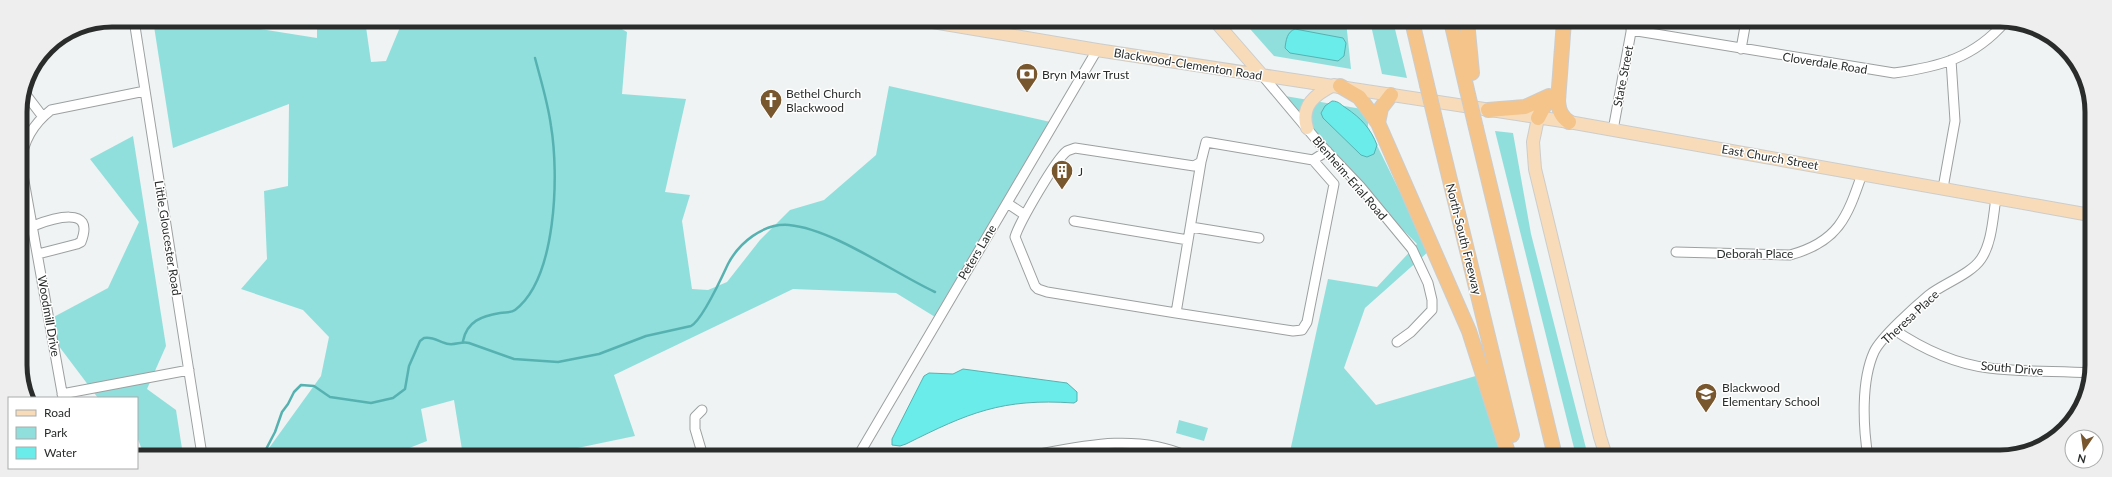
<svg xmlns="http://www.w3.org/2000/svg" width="2112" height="477" font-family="Lato,sans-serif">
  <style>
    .green { fill: #91dfdd }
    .water { fill: #69ecea; stroke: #56b2b1 }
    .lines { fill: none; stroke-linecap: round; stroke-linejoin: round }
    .stream { stroke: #56b2b1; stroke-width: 2.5 }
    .minor-casing { stroke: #9ca0a0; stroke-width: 11 }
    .major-casing { stroke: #ccc; stroke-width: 14 }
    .highway-casing { stroke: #ccc; stroke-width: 16 }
    .minor { stroke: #fff; stroke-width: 9 }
    .major { stroke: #f8dcb9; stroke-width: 12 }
    .highway { stroke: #f4c48b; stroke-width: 14 }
    .highway-bridge-casing { stroke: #ccc; stroke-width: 16; stroke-linecap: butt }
    .highway-bridge { stroke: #f4c48b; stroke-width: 14 }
    .labels { text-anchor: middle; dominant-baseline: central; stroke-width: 3; stroke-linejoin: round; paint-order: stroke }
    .street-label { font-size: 12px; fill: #2a2c2c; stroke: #fff }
    .poi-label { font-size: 12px; fill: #2a2c2c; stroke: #fff; text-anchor: start }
    .rim { fill: none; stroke: #2a2c2c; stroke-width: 5 }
  </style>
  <rect width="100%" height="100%" fill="#eff3f3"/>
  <path class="green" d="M153,20H204L317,38V20H365L371,62L386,61L403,20H606L627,32L622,94L686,99L665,192L690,195L682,221L692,289L708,290L727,282L760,240L790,210L824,200L876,155L889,86L1055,123L940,320L896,293L793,289L614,375L635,436L539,456H463L454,400L421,409L427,441L389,456L264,455L321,376L329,337L303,310L241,289L267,259L264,191L288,186L289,104L173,148Z
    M1243,21H1346L1351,69L1274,56Z
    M1370,21H1393L1407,78L1382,74Z
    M1279,95L1368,110V127L1429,251L1365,308L1344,368L1376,405L1479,375L1480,371L1501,456H1289L1328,279L1377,287L1417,244L1360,186Z
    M1495,131L1513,133L1531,234L1588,456H1576Z
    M133,136L166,346L147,389L176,410L183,455H144L137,437V398H98L52,337L48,320L108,288L139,222L90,159Z
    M1179,420L1208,428L1204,441L1176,433Z"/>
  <path class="water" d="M1295,29L1343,38L1346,43L1344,56L1338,61L1290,53L1285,48C1286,40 1287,32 1295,29Z
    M1332,101C1339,101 1341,105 1346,108C1361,118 1371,129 1377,145L1374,154L1367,157L1361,155L1323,118L1321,113L1325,106Z
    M963,369L1067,383L1077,392V401L1074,403C1002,398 968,413 906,444L900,446L892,445V439L924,376L929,373L953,374Z"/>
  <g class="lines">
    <path class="stream" d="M463,341C467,321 482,316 500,313C506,312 511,313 515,310C557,278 559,174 551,126C548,103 541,81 535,58
      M263,455L275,432L282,412L288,404L294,392L301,385L314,386L330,397L371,403L393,398L405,389L409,366L420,341L424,338C434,336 440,343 449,344C456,345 462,341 469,343L514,359L558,362L599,354L646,336L691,326C702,320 722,277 728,264C739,243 763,223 789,225C833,229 894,273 935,292"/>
    <g class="minor-casing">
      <path id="minor" d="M134,20L202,455
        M1631,30L1894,73C1939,67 1974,58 2005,22
        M1741,49L1746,21
        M1262,75L1320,144L1360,186L1412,249L1428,283L1432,300V310L1411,332L1397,342
        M24,92L43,117
        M1613,130L1633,21
        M1201,162L1176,313L1047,292L1038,289L1035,286L1015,237C1019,223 1056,159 1067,151C1069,150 1073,149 1075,148L1194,166L1201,162L1206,142L1313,160L1327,151
        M21,163C23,141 33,124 51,110L145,91
        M21,164L63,398
        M1943,188L1955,121L1951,60
        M1007,203L1025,215
        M1074,221L1188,240
        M33,226C51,219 96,204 81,242L77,244L38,254
        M1191,227L1259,238
        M1676,252L1790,255C1838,242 1847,218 1862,174
        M1176,313L1293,331L1302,330L1307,322L1334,184L1313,160
        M1893,329C1921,348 1955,364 1989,368C2022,372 2057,371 2090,373
        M62,394L189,370
        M702,410L695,417V429L703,456
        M858,456L1097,50
        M1029,456C1082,446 1135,433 1187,456
        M1868,457C1863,426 1861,381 1874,352C1881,337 1916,306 1929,295C1943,284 1971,274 1981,259C1992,243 1993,217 1996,198"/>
    </g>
    <g class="major-casing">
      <path id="major" d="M927,21L1097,50L1569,122L2090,215
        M1215,21L1262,75
        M1538,118L1533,142L1535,169L1600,437L1606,456
        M1307,128C1300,105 1316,94 1334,85"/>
    </g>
    <g class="highway-casing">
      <path id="highway" d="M1412,21L1427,85
        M1451,21L1467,90
        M1467,21L1472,73
        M1564,21L1558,101C1559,111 1561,116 1569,122
        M1340,86L1359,97L1378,123
        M1391,95L1381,108L1378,123L1469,331L1509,456
        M1488,110L1525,107L1549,96
        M1538,118L1549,97
        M1476,128L1555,456
        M1438,131L1512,435"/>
    </g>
    <use href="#minor" class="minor"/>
    <use href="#major" class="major"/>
    <use href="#highway" class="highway"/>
    <g class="highway-bridge-casing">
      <path id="highway-bridge" d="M1427,85L1438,131
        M1467,90L1476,128"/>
    </g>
    <use href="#highway-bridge" class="highway-bridge"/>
  </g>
  <defs>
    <g id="bank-pin" transform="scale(1.15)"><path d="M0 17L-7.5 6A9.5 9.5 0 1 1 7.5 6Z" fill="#78572e" stroke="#fff"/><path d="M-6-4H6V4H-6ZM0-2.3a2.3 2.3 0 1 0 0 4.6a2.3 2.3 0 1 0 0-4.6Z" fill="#fff"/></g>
    <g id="church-pin" transform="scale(1.15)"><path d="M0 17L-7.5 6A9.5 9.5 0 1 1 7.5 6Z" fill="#78572e" stroke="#fff"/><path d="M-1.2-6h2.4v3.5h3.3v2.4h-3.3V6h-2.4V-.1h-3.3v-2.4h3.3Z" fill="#fff"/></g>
    <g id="building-pin" transform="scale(1.15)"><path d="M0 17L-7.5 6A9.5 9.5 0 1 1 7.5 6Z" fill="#78572e" stroke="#fff"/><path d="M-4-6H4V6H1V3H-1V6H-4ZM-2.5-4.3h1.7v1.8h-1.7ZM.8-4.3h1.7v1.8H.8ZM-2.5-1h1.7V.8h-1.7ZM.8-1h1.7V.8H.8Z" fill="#fff"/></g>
    <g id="school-pin" transform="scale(1.15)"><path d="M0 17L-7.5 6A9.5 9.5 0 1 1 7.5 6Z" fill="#78572e" stroke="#fff"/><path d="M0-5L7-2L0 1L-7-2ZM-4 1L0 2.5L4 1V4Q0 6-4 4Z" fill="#fff"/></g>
  </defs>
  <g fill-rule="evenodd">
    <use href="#bank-pin" x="1027" y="74"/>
    <use href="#church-pin" x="771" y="100"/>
    <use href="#building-pin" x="1062" y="171"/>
    <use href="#school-pin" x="1706" y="394"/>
  </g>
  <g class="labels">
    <g class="street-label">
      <text transform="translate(1825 63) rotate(9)">Cloverdale Road</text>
      <text transform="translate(1188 64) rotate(9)">Blackwood-Clementon Road</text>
      <text transform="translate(1623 76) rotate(-79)">State Street</text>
      <text transform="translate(1770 157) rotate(10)">East Church Street</text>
      <text transform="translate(1350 178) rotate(49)">Blenheim-Erial Road</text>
      <text transform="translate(168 238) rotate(81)">Little Gloucester Road</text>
      <text transform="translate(1464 239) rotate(76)">North-South Freeway</text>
      <text transform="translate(977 252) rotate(-59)">Peters Lane</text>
      <text x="1755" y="253">Deborah Place</text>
      <text transform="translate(49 316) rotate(80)">Woodmill Drive</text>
      <text transform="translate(1910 317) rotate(-43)">Theresa Place</text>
      <text transform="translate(2012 368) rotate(5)">South Drive</text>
    </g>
    <g class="poi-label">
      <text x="1042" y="74">Bryn Mawr Trust</text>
      <text x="786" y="93">Bethel Church<tspan x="786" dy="14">Blackwood</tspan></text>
      <text x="1078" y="171">J</text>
      <text x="1722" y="387">Blackwood<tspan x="1722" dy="14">Elementary School</tspan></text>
    </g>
  </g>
  <path d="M0 0H2112V477H0ZM112 27H2000A85 85 0 0 1 2085 112V365A85 85 0 0 1 2000 450H112A85 85 0 0 1 27 365V112A85 85 0 0 1 112 27Z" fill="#eee" fill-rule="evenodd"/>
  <path class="rim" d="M112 27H2000A85 85 0 0 1 2085 112V365A85 85 0 0 1 2000 450H112A85 85 0 0 1 27 365V112A85 85 0 0 1 112 27Z"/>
  <rect x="8" y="397" width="130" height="72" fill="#ffffff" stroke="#aaabab"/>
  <rect x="16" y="410" width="20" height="6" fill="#f8dcb9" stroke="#aaabab"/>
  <text x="44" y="417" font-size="12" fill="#2a2c2c">Road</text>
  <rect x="16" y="427" width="20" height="12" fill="#91dfdd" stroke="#aaabab"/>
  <text x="44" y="437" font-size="12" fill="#2a2c2c">Park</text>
  <rect x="16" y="447" width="20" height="12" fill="#69ecea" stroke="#aaabab"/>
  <text x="44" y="457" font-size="12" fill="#2a2c2c">Water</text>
  <g transform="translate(2084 449) rotate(193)"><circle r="19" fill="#ffffff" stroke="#aaabab"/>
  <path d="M0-3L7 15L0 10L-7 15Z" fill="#78572e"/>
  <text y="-6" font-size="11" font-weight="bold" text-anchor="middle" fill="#2a2c2c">N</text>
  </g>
</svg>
